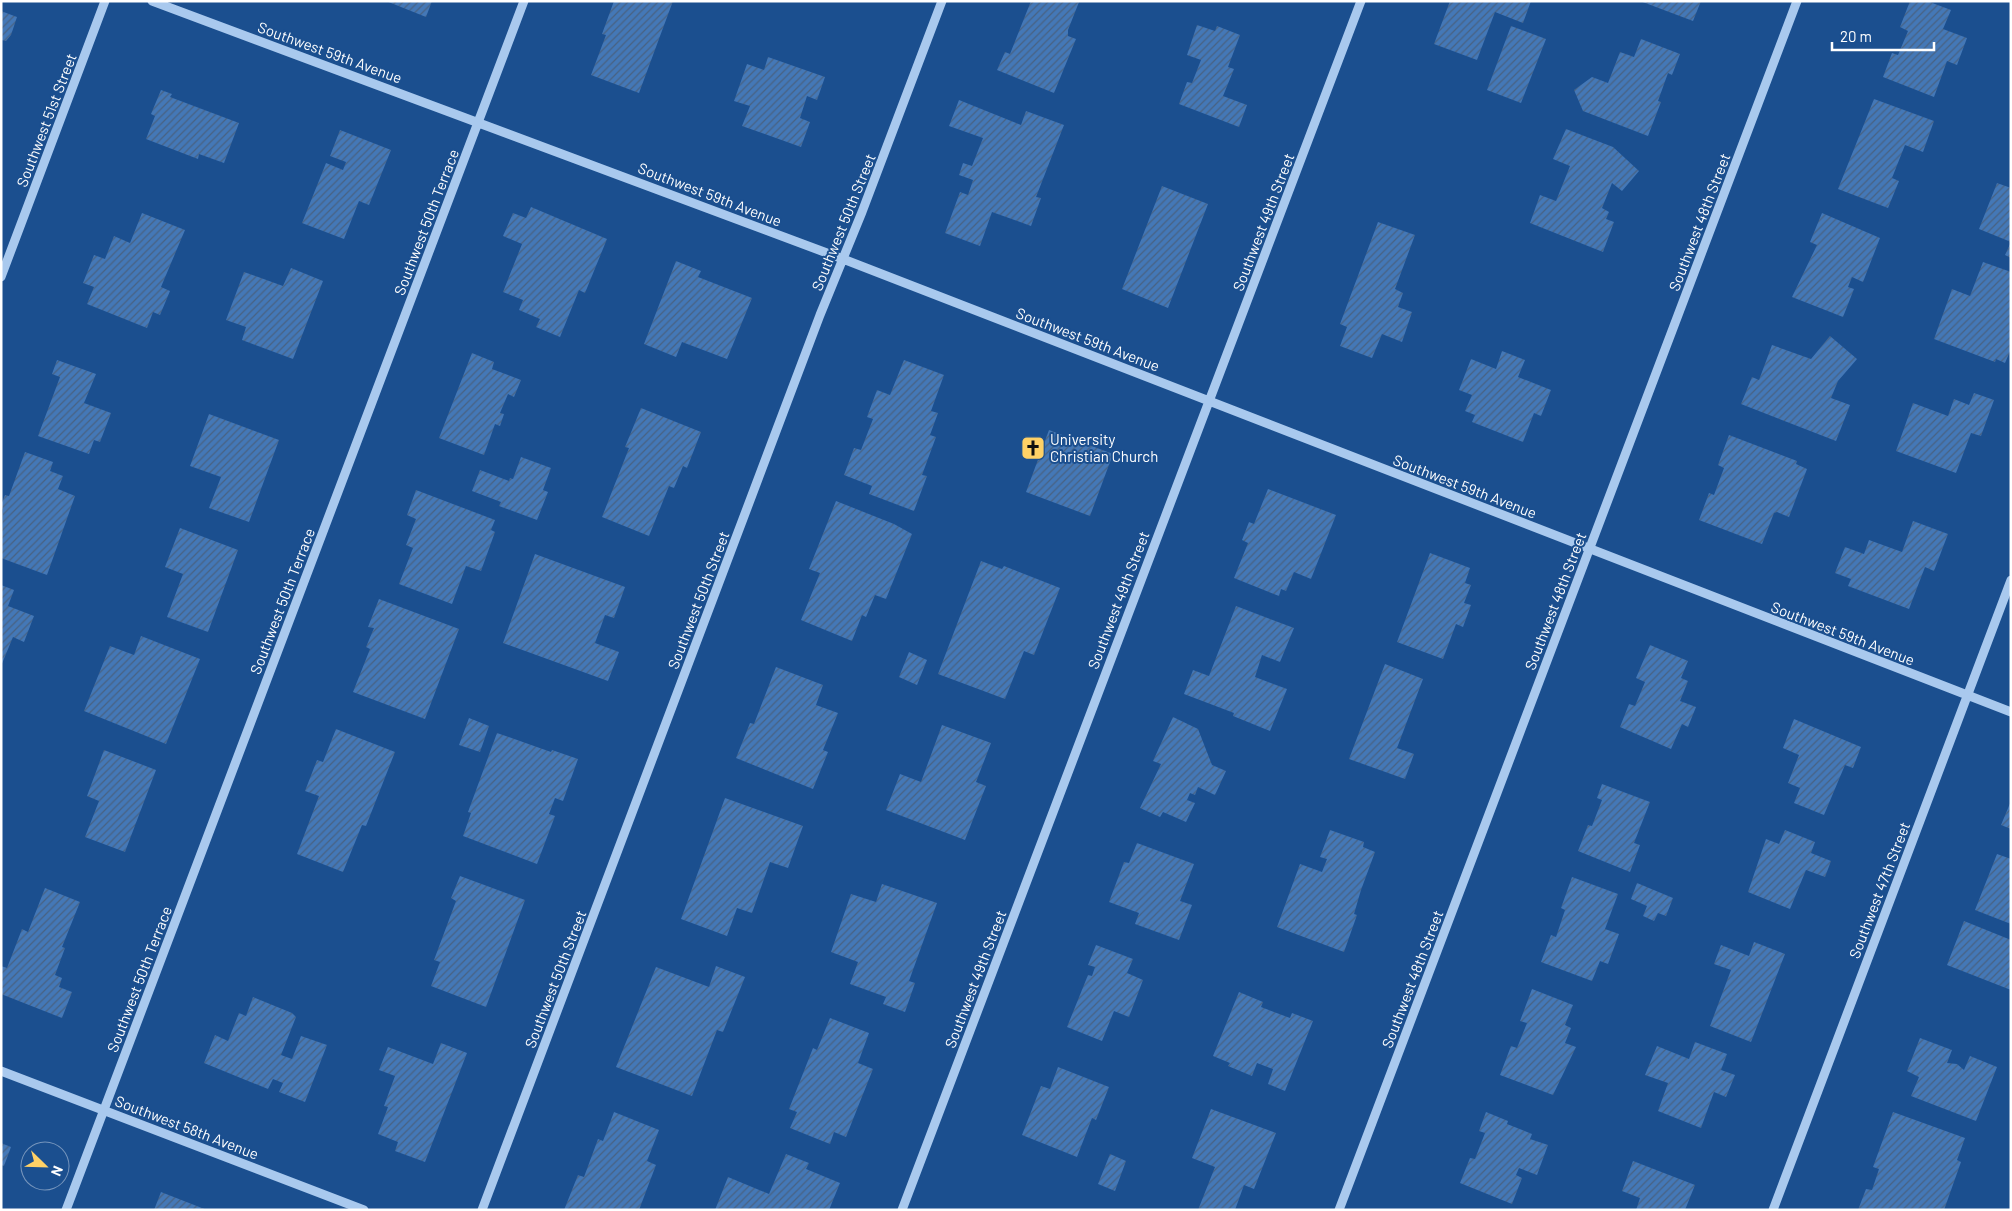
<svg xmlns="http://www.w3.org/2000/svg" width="2012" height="1211" font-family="Barlow,sans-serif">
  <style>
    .building { fill: url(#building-hatch) }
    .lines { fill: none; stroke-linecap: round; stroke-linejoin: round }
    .minor { stroke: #a9c9ee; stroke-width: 9 }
    .labels { text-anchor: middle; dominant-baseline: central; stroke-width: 4; stroke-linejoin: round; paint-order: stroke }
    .street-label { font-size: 15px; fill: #fff; stroke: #1b4f8f }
    .poi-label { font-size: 15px; fill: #fff; stroke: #1b4f8f; text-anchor: start }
  </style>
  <defs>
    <pattern id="building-hatch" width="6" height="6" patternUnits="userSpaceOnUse" patternTransform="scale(1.25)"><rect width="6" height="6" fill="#4478b7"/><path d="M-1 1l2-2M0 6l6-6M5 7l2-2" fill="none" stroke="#486282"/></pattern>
  </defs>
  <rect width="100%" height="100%" fill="#1b4f8f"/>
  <path class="building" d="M386,1H432L426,17Z
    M614,1H673L639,93L591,75L606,35L602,34Z
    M1031,1L1079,2L1068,30V36L1076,39L1054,93L997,70L1005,52L1010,54Z
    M1450,1H1531L1523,23L1495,12L1477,60L1434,44Z
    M1640,1H1701L1693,21Z
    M1910,1H1927L1951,10L1943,29L1967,38L1957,65L1947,61L1934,97L1883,77L1892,53L1898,55L1908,31L1900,27Z
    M1,11L17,17L11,35L6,41L1,40Z
    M1197,25L1215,31L1217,26L1240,35L1228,67L1234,69L1223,96L1247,105L1239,127L1179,104L1187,82L1192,83L1201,60L1187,55Z
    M1511,26L1546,39L1521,103L1487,90Z
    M1641,39L1680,54L1672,75L1668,73L1658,101L1661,102L1648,136L1583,111L1574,90L1592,77L1608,83L1620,52L1634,57Z
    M768,57L825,77L817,100L807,96L800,118L810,122L801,147L742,126L750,106L734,101L747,64L764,70Z
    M161,90L172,94L170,97L239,123L224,163L199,154L198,159L146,139L155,116L151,114Z
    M1874,99L1934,121L1923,152L1905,145L1892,178L1899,181L1888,208L1838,189Z
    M959,100L1021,125L1026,111L1064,125L1036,197L1041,198L1031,226L992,212L980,246L945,233L960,192L968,195L973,180L959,175L963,163L972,166L983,138L949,126Z
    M1566,129L1613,147L1639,171L1622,191L1612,183L1602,208L1609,212L1606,219L1614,222L1603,252L1530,223L1540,195L1556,201L1570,166L1553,159Z
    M340,130L391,150L369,205L359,201L344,239L302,223L326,163L343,170L346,162L330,156Z
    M1997,183L2011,188V242L1979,229Z
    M1162,186L1208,204L1168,308L1122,289Z
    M531,207L607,239L585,293L579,290L560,337L536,327L540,319L519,310L523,300L503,292L522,244L503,236L513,213L526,218Z
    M142,213L185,230L161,287L170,291L160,315L153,312L147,328L87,304L94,287L83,283L94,255L105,259L114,236L130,243Z
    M1822,213L1880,238L1863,282L1852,277L1848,287L1854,289L1843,317L1792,297L1817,245L1810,242Z
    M1378,222L1415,235L1395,289L1403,293L1398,307L1412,312L1402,342L1382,334L1372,358L1340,346L1347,327L1340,324Z
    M2011,242V258L2005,255Z
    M676,261L701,271L698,277L752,298L727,359L682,342L676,357L644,344Z
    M1983,262L2011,272V349L2005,363L1996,359L1995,362L1934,339L1952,289L1970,296Z
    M291,268L323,281L293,359L242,340L246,327L226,320L244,272L283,286Z
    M1830,336L1857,359L1838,381L1831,398L1850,405L1836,441L1741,404L1752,377L1759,380L1772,345L1811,359Z
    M1502,351L1525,360L1518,377L1551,390L1541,416L1534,413L1523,442L1472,422L1475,415L1465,411L1472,395L1459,390L1471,359L1496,369Z
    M472,353L494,362L492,369L521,380L514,397L508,394L500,413L504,414L500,426L495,424L484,455L439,438Z
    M57,360L96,374L84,403L111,413L100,442L94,440L89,454L38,436L60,377L52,374Z
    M904,360L944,375L931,411L938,413L930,435L936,437L922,475L927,476L914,511L869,494L872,486L844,475L854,448L861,450L873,419L867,417L877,390L890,395Z
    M1974,393L1994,400L1981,436L1971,433L1956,473L1896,451L1913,403L1948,416L1954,399L1969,405Z
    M641,408L701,432L687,468L683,466L674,488L669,486L649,536L602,517L629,448L625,447Z
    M209,414L279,440L249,522L209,508L221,477L190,466Z
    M1049,430L1113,454L1090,516L1026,492Z
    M1729,435L1797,461L1796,464L1807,469L1789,517L1777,512L1774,513L1762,544L1699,520L1709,493L1714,495L1724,468L1718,465Z
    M25,452L53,462L50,471L63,476L58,489L75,496L47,575L1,558L3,510L1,505L5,495L9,496Z
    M521,457L551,468L543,490L548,492L537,520L499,506L501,502L472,491L480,470L509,481L510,478L513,479Z
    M1268,489L1336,515L1311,579L1294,572L1286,591L1281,589L1279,596L1234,578L1248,543L1242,540L1249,522L1254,524Z
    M416,490L495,520L491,530L495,532L481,571L466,566L452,604L399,584L413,548L406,545L416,519L407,515Z
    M836,501L894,524L912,534L886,599L875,595L866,617L862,615L852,641L801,620L820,573L809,569Z
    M1913,521L1948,534L1934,571L1925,567L1909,609L1848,586L1851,579L1835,573L1845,547L1864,554L1869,540L1902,552Z
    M180,528L238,550L208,632L167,617L183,574L165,567Z
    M1430,553L1470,568L1465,583L1471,585L1464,603L1471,605L1463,627L1456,624L1443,659L1397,642Z
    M535,554L625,587L614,618L605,615L595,643L619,652L608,681L503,643Z
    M981,561L1002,569L1004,566L1060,588L1034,655L1024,651L1005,699L938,674Z
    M1,585L14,590L8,606L34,616L24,642L13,637L1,666Z
    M379,599L459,629L425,719L353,692L370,649L366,647L374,628L368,627Z
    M1236,606L1294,628L1280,662L1262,655L1255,677L1287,689L1270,731L1233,716L1234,713L1184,694L1193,670L1209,676Z
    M141,636L200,659L166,744L84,711L110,646L134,655Z
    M1650,645L1688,661L1681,678L1688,681L1680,701L1696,707L1688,727L1682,724L1671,749L1620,727L1629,704L1635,706L1645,682L1636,678Z
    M909,652L927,660L917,685L899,677Z
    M1385,664L1423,679L1397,748L1414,754L1405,779L1349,759Z
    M776,667L823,685L816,705L838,713L823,750L828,752L813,789L736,758L750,723L754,724Z
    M1173,717L1198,729L1212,765L1226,771L1215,795L1198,787L1195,795L1190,793L1187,800L1195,803L1186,822L1163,812L1160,817L1140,808L1161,764L1153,761Z
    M469,718L489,726L480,752L459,745Z
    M1794,719L1861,747L1853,768L1845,765L1824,815L1794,803L1800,788L1788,783L1799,755L1783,748Z
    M942,725L991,743L976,782L986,786L965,840L886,810L900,774L921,782Z
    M336,729L395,752L366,826L362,825L343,872L297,854L319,796L305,791L317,760L323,762Z
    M497,733L551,752L552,750L578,759L563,801L555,798L549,814L555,816L537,864L463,836L471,813L468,812Z
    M104,750L156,770L125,852L85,837L99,801L87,796Z
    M1602,784L1650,802L1634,843L1640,845L1630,872L1578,851L1588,825L1592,826L1602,800L1597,798Z
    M725,798L803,826L788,868L770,862L752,913L737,908L727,936L681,919Z
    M2011,801V829L2001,825Z
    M1330,830L1364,842L1363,847L1375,852L1361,890L1354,914L1357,915L1344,952L1277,927L1300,864L1322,872L1327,859L1320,857Z
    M1785,830L1815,842L1811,853L1831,861L1825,877L1806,870L1790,909L1748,892L1766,839L1779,844Z
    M1137,843L1194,864L1180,901L1192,905L1179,940L1135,924L1139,913L1109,902L1124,862L1129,863Z
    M1997,854L2011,859V924L1975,910Z
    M460,876L525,900L486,1007L431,986L440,962L434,960L456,901L451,898Z
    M1572,877L1618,894L1605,929L1619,934L1608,964L1600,961L1592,981L1541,962L1551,935L1556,937L1565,910L1561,908Z
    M1637,883L1673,898L1666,916L1658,913L1654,921L1643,916L1647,906L1631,899Z
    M882,884L937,903L909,981L915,983L905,1012L883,1004L886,997L850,984L858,962L831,952L851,894L876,902Z
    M45,888L80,902L62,947L65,948L55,975L62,978L59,987L72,992L62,1018L1,994V966L7,968L22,929L28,932Z
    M1964,921L2011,940V990L1947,965Z
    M1754,942L1785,954L1751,1042L1710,1026L1731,970L1714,964L1721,945L1749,956Z
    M1096,945L1133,959L1127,973L1143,980L1129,1017L1114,1011L1102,1041L1067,1027L1088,975L1092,976L1095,967L1088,965Z
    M716,966L745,977L723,1032L717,1030L692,1096L616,1067L656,967L709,987Z
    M1532,989L1573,1005L1565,1025L1571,1028L1565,1043L1576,1047L1553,1095L1500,1075L1511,1046L1517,1048L1527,1023L1520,1021Z
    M1239,992L1263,1002L1261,1007L1290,1018L1292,1013L1313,1021L1285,1091L1268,1084L1273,1069L1257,1063L1252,1076L1228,1066L1230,1063L1213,1056Z
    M253,997L292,1013L296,1017L281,1055L292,1059L301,1036L327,1045L305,1102L279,1092L283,1083L273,1079L268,1089L204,1063L215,1035L228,1041L239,1013L246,1016Z
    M830,1018L869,1033L858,1063L873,1069L846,1137L834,1132L830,1144L790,1128L797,1112L789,1109L813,1048L817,1050Z
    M1920,1038L1952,1050L1947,1063L1957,1064L1964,1070L1970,1056L1997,1067L1976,1121L1911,1096L1919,1077L1907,1071Z
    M1695,1042L1727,1054L1721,1070L1735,1075L1726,1097L1714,1092L1701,1128L1658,1111L1668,1083L1645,1075L1657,1046L1689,1059Z
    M441,1043L467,1053L425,1162L395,1151L398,1142L378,1134L388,1107L384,1106L395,1076L379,1070L388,1047L433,1064Z
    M1058,1067L1109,1087L1096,1120L1092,1118L1077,1157L1022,1135L1041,1086L1050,1089Z
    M1211,1109L1276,1133L1254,1189L1244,1185L1235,1210H1198L1215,1167L1192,1158Z
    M614,1112L659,1130L647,1161L656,1165L639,1210H564L578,1175L584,1177L598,1139L603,1141Z
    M1486,1112L1508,1121L1507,1124L1532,1134L1530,1139L1548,1145L1537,1175L1519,1168L1516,1175L1522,1178L1512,1204L1460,1183L1470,1158L1475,1159L1485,1133L1479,1131Z
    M1893,1112L1965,1138L1957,1160L1961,1162L1944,1210H1858L1866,1189L1872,1190L1879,1169L1873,1167Z
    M1,1143L11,1147L4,1166L1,1165Z
    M786,1154L809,1163L806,1169L840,1183L829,1210H715L728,1177L769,1194Z
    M1110,1154L1126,1161L1115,1191L1098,1184Z
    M1633,1161L1695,1185L1685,1210H1636L1640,1198L1622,1191Z
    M161,1192L207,1210H154Z"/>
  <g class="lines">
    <path class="minor" d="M152,1L843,259L2011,712
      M1,277L105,1
      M1,1071L364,1210
      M66,1210L524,1
      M482,1210L820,315L862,212L942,1
      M902,1210L1361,1
      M1339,1210L1797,1
      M1773,1210L2011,580"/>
  </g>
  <defs>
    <g id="church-square" transform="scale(1.25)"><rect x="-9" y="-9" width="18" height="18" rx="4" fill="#ffd166" stroke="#1b4f8f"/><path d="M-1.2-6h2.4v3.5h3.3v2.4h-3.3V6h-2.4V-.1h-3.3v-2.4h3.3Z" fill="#111"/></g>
  </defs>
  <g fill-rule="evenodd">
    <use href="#church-square" x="1033" y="448"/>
  </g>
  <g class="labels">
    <g class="street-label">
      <text transform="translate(330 52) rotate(20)">Southwest 59th Avenue</text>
      <text transform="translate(46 120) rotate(-69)">Southwest 51st Street</text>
      <text transform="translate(710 194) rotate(21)">Southwest 59th Avenue</text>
      <text transform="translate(426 222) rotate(-69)">Southwest 50th Terrace</text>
      <text transform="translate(843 222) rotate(-68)">Southwest 50th Street</text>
      <text transform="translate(1263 222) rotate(-69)">Southwest 49th Street</text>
      <text transform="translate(1699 222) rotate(-69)">Southwest 48th Street</text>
      <text transform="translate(1088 339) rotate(21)">Southwest 59th Avenue</text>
      <text transform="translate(1465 486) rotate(21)">Southwest 59th Avenue</text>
      <text transform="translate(698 600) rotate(-69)">Southwest 50th Street</text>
      <text transform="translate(1118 600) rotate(-69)">Southwest 49th Street</text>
      <text transform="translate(282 601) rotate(-69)">Southwest 50th Terrace</text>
      <text transform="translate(1555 601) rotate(-69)">Southwest 48th Street</text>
      <text transform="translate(1843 633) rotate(21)">Southwest 59th Avenue</text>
      <text transform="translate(1879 890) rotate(-69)">Southwest 47th Street</text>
      <text transform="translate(139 979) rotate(-69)">Southwest 50th Terrace</text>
      <text transform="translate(555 979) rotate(-69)">Southwest 50th Street</text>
      <text transform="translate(975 979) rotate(-69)">Southwest 49th Street</text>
      <text transform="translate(1412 979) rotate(-69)">Southwest 48th Street</text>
      <text transform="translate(187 1127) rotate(21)">Southwest 58th Avenue</text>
    </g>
    <g class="poi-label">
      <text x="1050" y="439">University<tspan x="1050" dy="17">Christian Church</tspan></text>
    </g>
  </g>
  <rect width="2012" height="1211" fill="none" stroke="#ffffff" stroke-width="5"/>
  <g transform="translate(45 1166) rotate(113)"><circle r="24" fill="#1b4f8f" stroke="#7695bc"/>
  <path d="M0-4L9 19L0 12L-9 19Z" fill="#ffd166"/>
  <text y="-8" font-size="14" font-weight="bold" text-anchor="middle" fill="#ffffff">N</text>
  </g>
  <path d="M1832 42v8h102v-8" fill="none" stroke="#ffffff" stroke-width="2.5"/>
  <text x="1840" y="42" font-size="15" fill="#ffffff" stroke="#1b4f8f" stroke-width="4" paint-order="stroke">20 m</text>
</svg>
